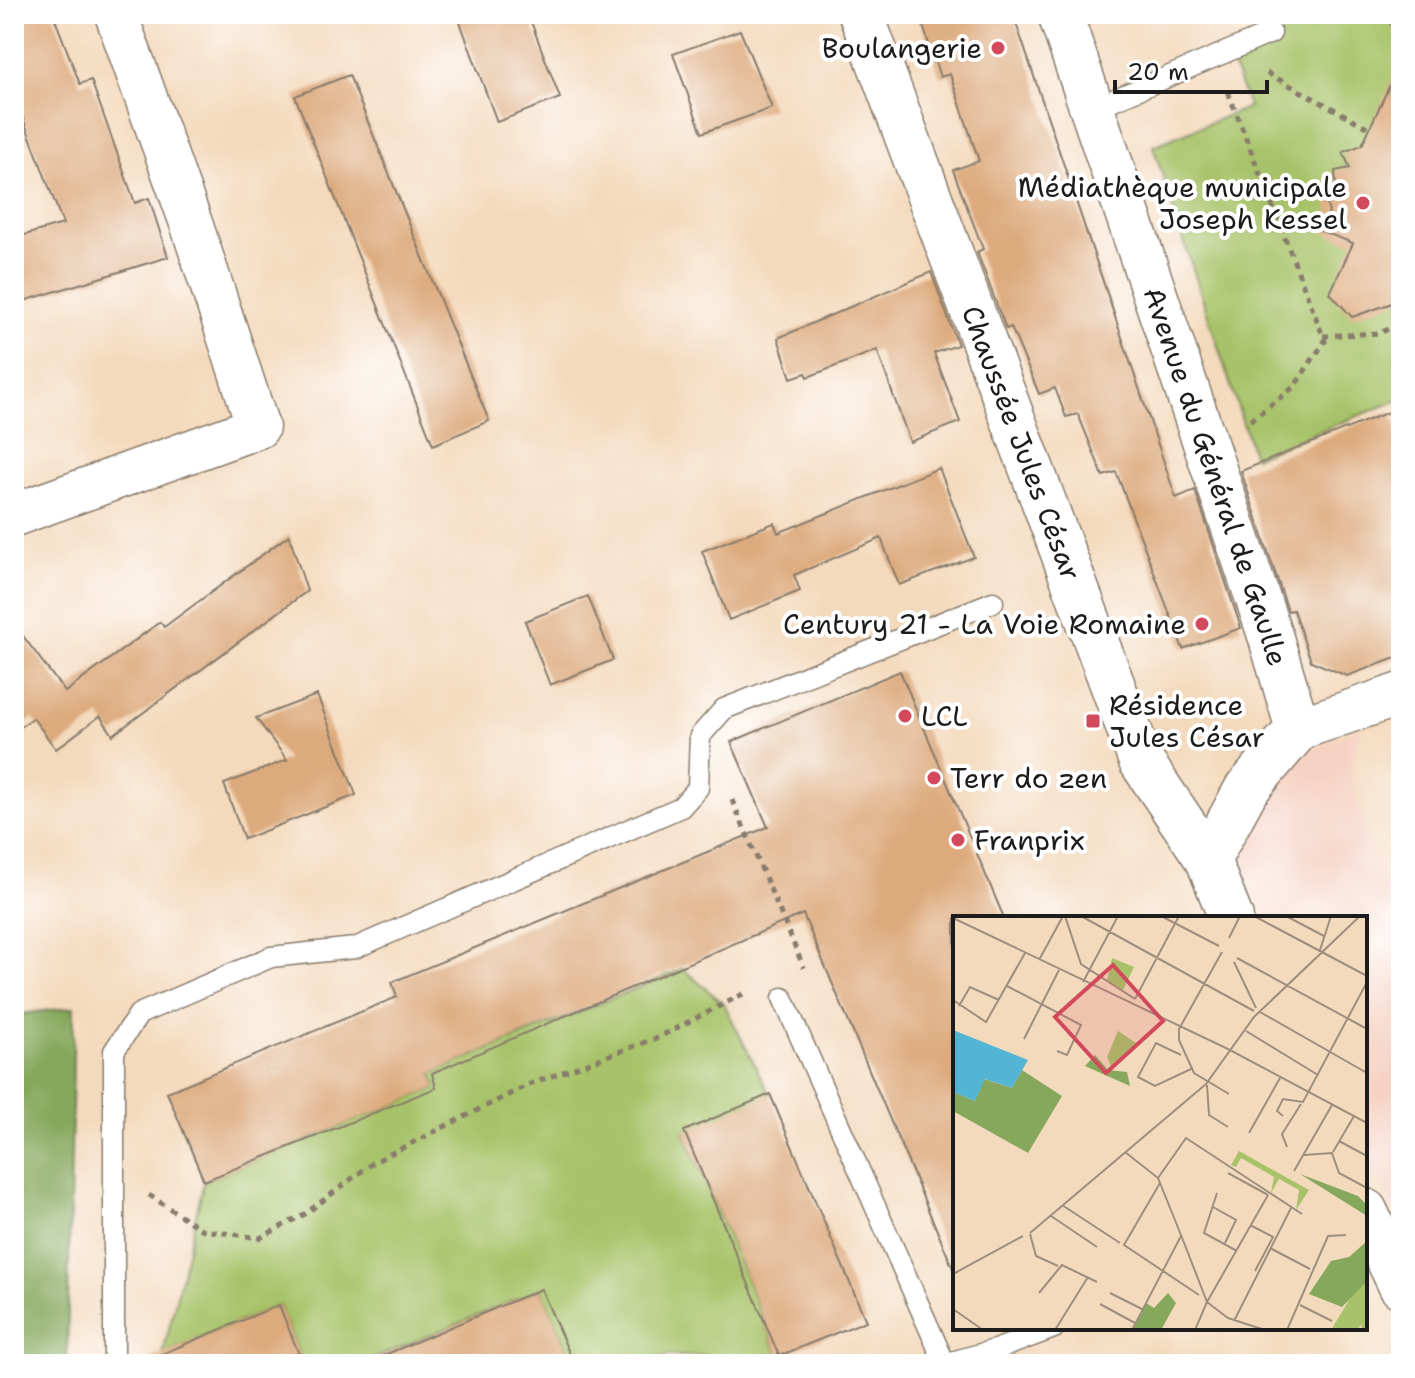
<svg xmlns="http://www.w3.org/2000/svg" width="1415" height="1378" font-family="'Shantell Sans',sans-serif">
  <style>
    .built { fill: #f6d2c3 }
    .green { fill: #a7c268; stroke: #626f42; stroke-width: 2 }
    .forest { fill: #85a85c; stroke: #50623c; stroke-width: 2 }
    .building { fill: #ddaa7d }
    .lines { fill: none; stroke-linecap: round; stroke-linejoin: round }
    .service-casing { stroke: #887b6c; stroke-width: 23 }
    .minor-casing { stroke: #887b6c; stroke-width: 45 }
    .tertiary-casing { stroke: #887b6c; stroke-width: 47 }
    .path { stroke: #887b6c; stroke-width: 5; stroke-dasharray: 6 6; stroke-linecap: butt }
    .service { stroke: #fff; stroke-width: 20 }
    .minor { stroke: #fff; stroke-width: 42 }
    .tertiary { stroke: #fff; stroke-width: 44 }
    .poi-dot { fill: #d1495b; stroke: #fff; stroke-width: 3 }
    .labels { text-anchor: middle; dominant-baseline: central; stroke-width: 8; stroke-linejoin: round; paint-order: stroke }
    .poi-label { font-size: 28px; fill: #1c1c1c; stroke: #fff; text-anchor: start }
    .street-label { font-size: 28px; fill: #1c1c1c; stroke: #fff }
    .inset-road { fill: none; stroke: #9e8e7d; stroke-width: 2 }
    .view { fill: #d1495b; fill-opacity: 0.15; stroke: #d1495b; stroke-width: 4 }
    .inset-edge { fill: none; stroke: #1c1c1c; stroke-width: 4 }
  </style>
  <rect width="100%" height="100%" fill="#fff"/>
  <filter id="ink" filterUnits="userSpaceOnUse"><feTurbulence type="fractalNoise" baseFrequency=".0125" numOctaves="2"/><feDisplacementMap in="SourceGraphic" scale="16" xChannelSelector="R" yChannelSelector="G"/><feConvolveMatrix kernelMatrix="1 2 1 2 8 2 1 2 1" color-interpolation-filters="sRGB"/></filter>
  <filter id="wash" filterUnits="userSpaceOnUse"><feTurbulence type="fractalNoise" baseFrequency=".006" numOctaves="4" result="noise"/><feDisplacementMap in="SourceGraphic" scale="32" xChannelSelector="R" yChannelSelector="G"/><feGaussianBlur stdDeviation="1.8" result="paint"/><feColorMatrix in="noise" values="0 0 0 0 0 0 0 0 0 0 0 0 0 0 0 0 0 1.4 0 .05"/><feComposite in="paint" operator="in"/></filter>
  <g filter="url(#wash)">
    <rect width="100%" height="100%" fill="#f4dabd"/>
    <path class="built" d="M1360,728L1350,772L1359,807L1401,931V1228L1365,1153V918H1254L1247,896L1245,856L1255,822L1267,794L1286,770L1315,748Z"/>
    <path class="green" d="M1281,14H1401V399L1254,457L1153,146L1249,107L1227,51L1286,27Z
      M683,969L724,1004L770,1095L684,1132L779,1356H667L632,1364H574L541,1289L360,1364H303L279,1305L163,1354L204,1181L436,1088L432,1073Z"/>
    <path class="forest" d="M74,1007L67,1364H14V1015Z"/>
    <g id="blocks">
      <path class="building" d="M14,14H53L80,84L91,80L135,203L149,198L168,257L14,304V238L63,224L14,94Z
        M457,14H528L560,98L497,122Z
        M919,14H1013L1176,498L1195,490L1241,628L1183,649L1116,472L1103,476L1078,414L1066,417L1055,388L1039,394L1011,327L1006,329L977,252L983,249L953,170L979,161L950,74L940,77Z
        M740,30L772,108L702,133L673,54Z
        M1401,60V300L1352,317L1330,293L1353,243L1321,231L1329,212L1323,194L1336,188L1335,171L1350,168L1343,152L1362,145Z
        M349,75L489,421L433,445L295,96Z
        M931,272L958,345L934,353L960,422L910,442L877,350L808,377L806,373L791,378L778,338Z
        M1391,411L1401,440V656L1347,676L1311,661L1293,610L1288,611L1241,471Z
        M939,468L974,557L899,585L881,538L794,575L800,591L729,620L702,551L774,523L778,533Z
        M289,535L307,591L113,735L100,716L56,749L33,718L14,731V624L65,692L160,622L164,627Z
        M588,596L613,660L550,685L525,621Z
        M900,671L1004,918H955V1273L803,914L432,1073L436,1088L204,1181L167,1092L397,997L392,982L768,827L731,742Z
        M317,695L356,795L244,839L224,784L287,760L256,718Z
        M770,1094L866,1321L779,1356L684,1131Z
        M541,1289L574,1364H363Z
        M279,1305L303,1364H140V1363Z"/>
    </g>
  </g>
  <g filter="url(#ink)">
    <use href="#blocks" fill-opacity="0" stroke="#887b6c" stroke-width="2"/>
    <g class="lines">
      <g class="service-casing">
        <path id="service" d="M1092,109L1271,33
          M783,998L945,1364
          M114,1364V1051L139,1014L271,957L355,948L681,807L698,788L700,736L724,709L993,602
          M944,1364L995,1350L1054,1328"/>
      </g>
      <g class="minor-casing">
        <path id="minor" d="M14,515L258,427L192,226L116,14
          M1298,729L1401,694"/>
      </g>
      <g class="tertiary-casing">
        <g id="tertiary">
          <path id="s1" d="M861,14L1141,761L1208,860L1231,918"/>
          <path id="s2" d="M1060,14L1270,635L1298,729L1246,790L1208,860"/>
          <path d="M1365,1211L1401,1286"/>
        </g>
      </g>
      <path class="path" d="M1378,14L1396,26L1401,44
        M1304,20L1318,14
        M1267,73L1367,127
        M1228,92L1325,341L1294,387L1247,423
        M1323,336L1380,333L1401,323
        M732,800L804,968
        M149,1195L203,1230L260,1238L305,1214L374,1162L530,1084L657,1038L747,992"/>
      <use href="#service" class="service"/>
      <use href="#minor" class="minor"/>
      <use href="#tertiary" class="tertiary"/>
    </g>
  </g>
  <g class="poi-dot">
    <circle cx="998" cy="48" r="8"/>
    <circle cx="1363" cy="203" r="8"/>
    <circle cx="1202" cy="624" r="8"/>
    <circle cx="905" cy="716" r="8"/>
    <rect x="1085" y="713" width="16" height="16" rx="4"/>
    <circle cx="934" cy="778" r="8"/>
    <circle cx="958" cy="840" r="8"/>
  </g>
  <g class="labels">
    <g class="poi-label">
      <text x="982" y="48" text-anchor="end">Boulangerie</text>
      <text x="1347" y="187" text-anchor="end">Médiathèque municipale<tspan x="1347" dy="32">Joseph Kessel</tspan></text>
      <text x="1186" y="624" text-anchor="end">Century 21 - La Voie Romaine</text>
      <text x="1109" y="705">Résidence<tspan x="1109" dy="32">Jules César</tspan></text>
      <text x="921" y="716">LCL</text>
      <text x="950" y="778">Terr do zen</text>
      <text x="974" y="840">Franprix</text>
    </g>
    <g class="street-label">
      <text stroke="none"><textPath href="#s1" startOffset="458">Chaussée Jules César</textPath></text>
      <text stroke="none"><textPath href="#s2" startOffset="488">Avenue du Général de Gaulle</textPath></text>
    </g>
  </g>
  <g transform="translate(953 916)">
    <rect width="414" height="414" fill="#f4dabd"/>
    <path d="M159,42L181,51L170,74L154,65ZM165,115L183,127L158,150L154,141ZM286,235L356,274L343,294L346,274L326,263L318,277L321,261L288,242L283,251L278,249ZM414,365V414H408L409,408L404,414H378L405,369Z" fill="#a7c268"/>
    <path d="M142,139L155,154L174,156L177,170L132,150ZM69,154L109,180L75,237L0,195V176L22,185L31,163L59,172ZM347,258L405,280L414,289V300ZM414,325V365L389,391L356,378L378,345L396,341ZM215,377L223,387L208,414H179L193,387L201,392Z" fill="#85a85c"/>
    <path d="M0,114L75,144L59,172L32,163L22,185L0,176Z" fill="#54b4d3"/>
    <path class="inset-road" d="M112,0L128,48L182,83M128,0L301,95M208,0L266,30M301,0L414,60M333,0L371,20M0,2L275,133M276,22L287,0M367,34L378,0M269,36L226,113V124L241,157L276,178M284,42L414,113M86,44L110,0M281,46L303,92M130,66L165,0M54,70L128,109L114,139L104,135M182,83L226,0M0,84L33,106L72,37M6,90L17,71L46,84M307,96L414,157M293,115L365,159M71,123L106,54M275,133L414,207M228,139L203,127L185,161L202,170L238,153M254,169L256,199L275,211M330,200L324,195L330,183L350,186L414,66M296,217L327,162M386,225L414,240M334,231L329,218L348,188M172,236L205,262L230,324L254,386L242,414M380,236L401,200M351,239L379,237L386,257L414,272M341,255L379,189M275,257L315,279M205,262L233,222L349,298M207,267L171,329L246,379M264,277L251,317L284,335M109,289L167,327M260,291L283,304L272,327M98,300L144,331M297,309L320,321L302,355M77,317L253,168L301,101L407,0M77,318L83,340L105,350M317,332L357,353M0,358L70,320M86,377L109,349L144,366M157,377L189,393M254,386L315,279M254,386L275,402L312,414M147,388L182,407M347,389L379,405M0,393L30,414M281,405L338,292M102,414L135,361M179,414L228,320M334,414L375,320L393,319"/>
    <path class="view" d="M160,49L210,105L153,157L102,101Z"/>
    <rect width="414" height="414" class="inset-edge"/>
  </g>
  <rect width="1415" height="1378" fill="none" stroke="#fff" stroke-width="48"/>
  <path d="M1115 80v12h152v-12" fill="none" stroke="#1c1c1c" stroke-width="4"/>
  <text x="1127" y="80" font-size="24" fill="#1c1c1c" stroke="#ffffff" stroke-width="6" paint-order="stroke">20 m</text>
</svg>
